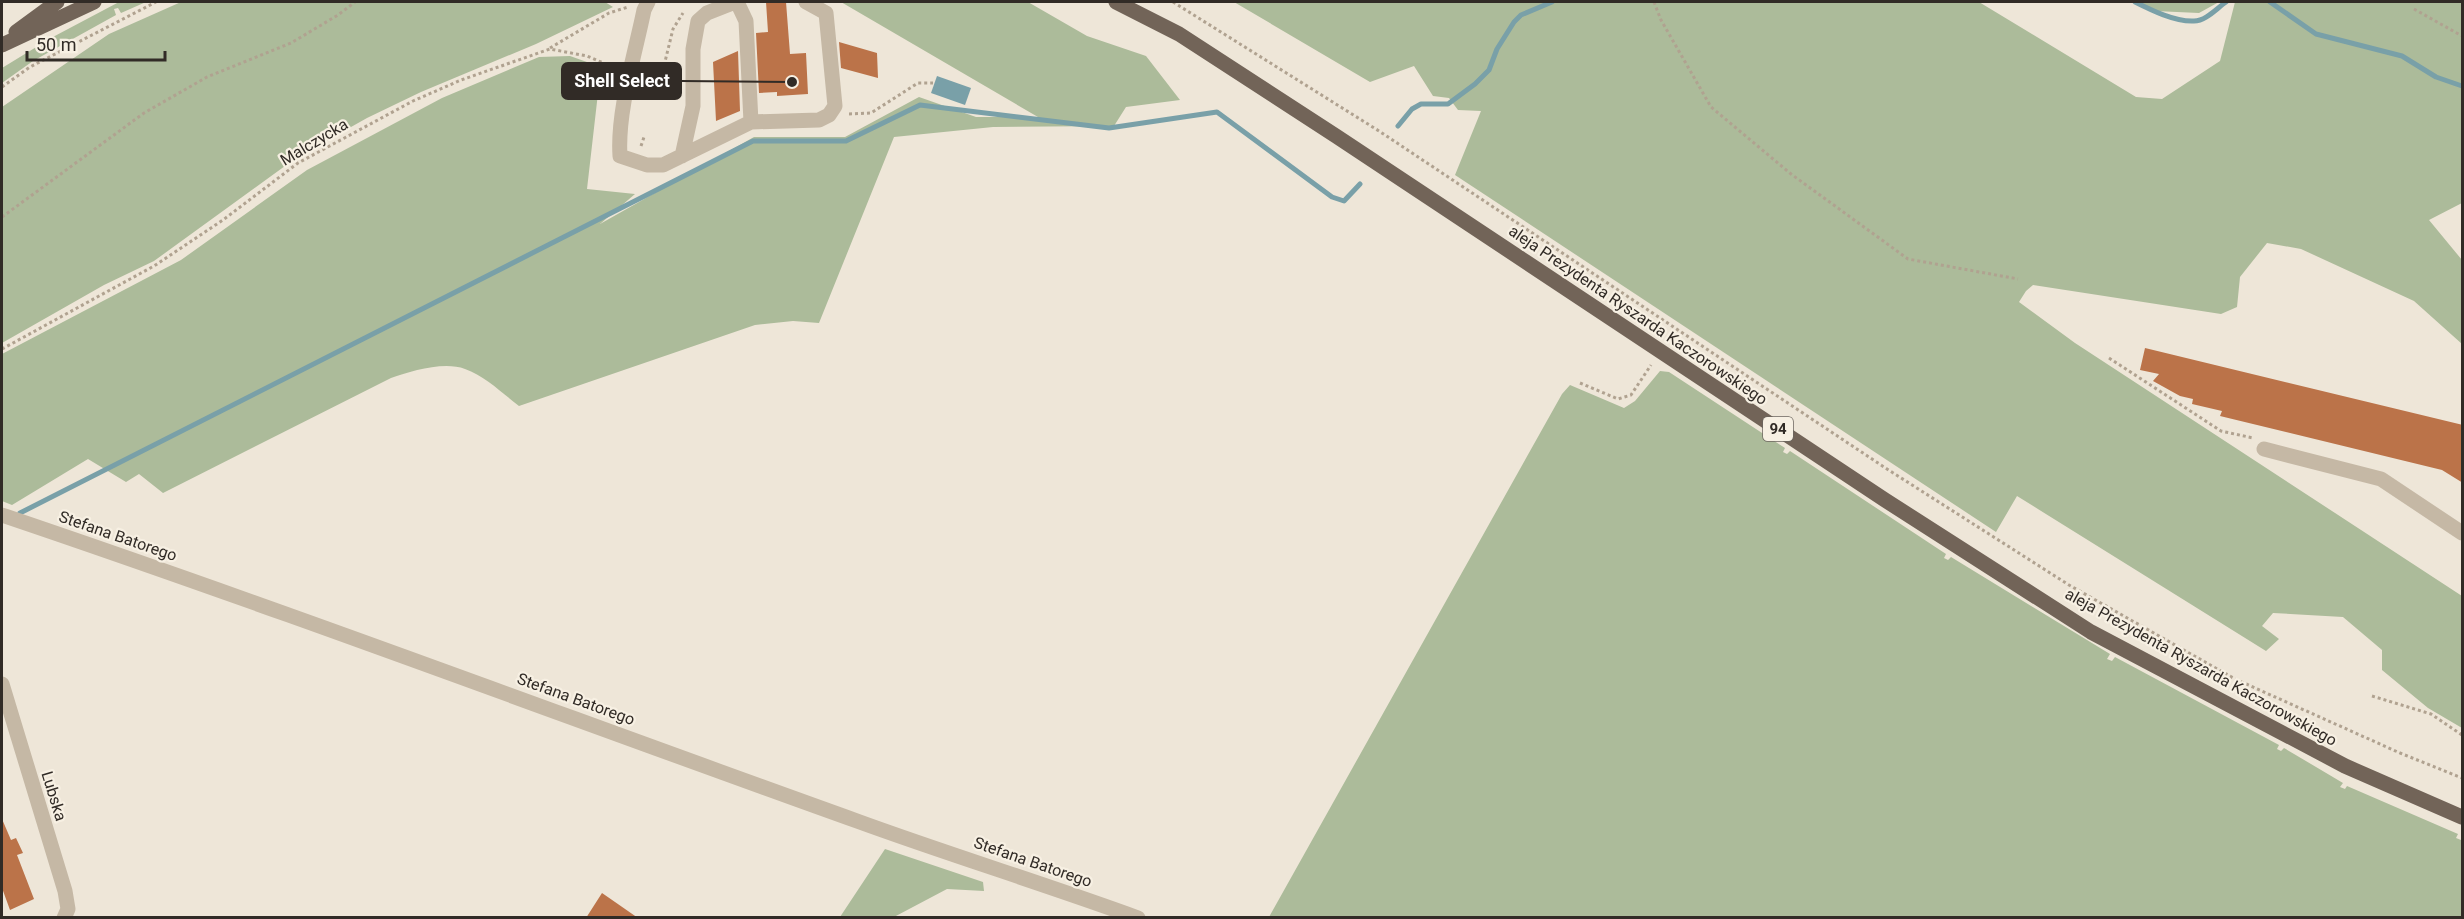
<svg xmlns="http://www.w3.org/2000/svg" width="2464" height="919" font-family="Roboto,sans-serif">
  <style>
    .green { fill: #acbb9a }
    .water { fill: #79a0a8 }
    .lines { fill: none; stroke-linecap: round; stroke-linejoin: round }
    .stream { stroke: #79a0a8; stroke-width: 5 }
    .building { fill: #bb7349 }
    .path { stroke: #b0a290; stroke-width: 3; stroke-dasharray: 3 3; stroke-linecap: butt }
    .minor { stroke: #c5b8a5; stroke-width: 15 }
    .major { stroke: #726458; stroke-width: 15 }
    .labels { text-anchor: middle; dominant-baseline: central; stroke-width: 4.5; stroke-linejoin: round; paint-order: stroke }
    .shield { fill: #f7f0e3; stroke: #6c665f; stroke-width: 1.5 }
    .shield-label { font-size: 15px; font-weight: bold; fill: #312b26 }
    .street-label { font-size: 16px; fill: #312b26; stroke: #f7f0e3 }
    .leader { fill: none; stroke: #312b26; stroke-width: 2 }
    .callout-dot { fill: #312b26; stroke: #f7f0e3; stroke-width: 2 }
    .callout { fill: #312b26; stroke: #312b26; stroke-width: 2 }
    .callout-label { font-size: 18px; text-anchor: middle; font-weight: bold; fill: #fff }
  </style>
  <rect width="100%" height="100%" fill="#eee6d8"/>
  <path class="green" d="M119,2H146L121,13L118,8L114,9L116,15L33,61L2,83V68L51,38Z
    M181,2H605L613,7L536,44L421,92L367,118L296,158L154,261L104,285L2,343V107L109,34Z
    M841,2H1028L1087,36L1146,56L1180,100L1126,107L1114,126L993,127L894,137L819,323L793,321L755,325L519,406C502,393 485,376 465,369C444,361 411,371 391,378L163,493L139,474L126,482L88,459L12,505L2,501V354L181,260L307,170L442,98L539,57L570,56L601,67L587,189L635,194L600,224L754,137H845L919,97L976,117H1038Z
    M1234,2H1979L2136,97L2162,99L2220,61L2235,2H2462V203L2429,220L2462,260V344L2414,301L2301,249L2267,243L2240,277L2237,307L2221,314L2033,285L2026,291L2019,302L2075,343L2462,596V728L2428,708L2382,670V650L2343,617L2273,613L2262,626L2279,639L2266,651L2017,496L1996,532L1455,175L1481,111L1458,110L1449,98L1433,96L1414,66L1370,82Z
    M2140,2H2219L2199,13L2155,11Z
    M1660,371L1669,372L1785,448L1783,452L1787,454L1790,451L1946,554L1944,558L1948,560L1951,557L2110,654L2107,659L2112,661L2115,657L2279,745L2277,749L2281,751L2284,748L2343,783L2340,787L2345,789L2347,786L2458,834L2456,838L2461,840L2462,838V917H1269L1562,394L1570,385L1624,408L1635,401Z
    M885,849L983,882L984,891L947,889L894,917H840Z"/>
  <path class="water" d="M937,76L971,88L965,105L931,93Z"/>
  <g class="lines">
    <path class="stream" d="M2135,2C2151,10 2175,22 2194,21C2206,21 2217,8 2226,2
      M2270,2L2316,34L2402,56L2436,77L2462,86
      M1398,126L1412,109L1421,104H1448L1475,84L1489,70L1497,49L1514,22L1521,15L1552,2
      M20,513L753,141H846L920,105L1109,128L1217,112L1332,197L1344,201L1360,184"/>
  </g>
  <path class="building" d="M766,2H786L790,54L806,53L808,94L777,96V92L759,93L756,33L768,32Z
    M839,42L877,53L878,78L841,68Z
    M738,51L740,111L716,121L713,62Z
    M2145,348L2463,425V483L2442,470L2220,416L2222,411L2192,404L2193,399L2180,396L2153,381L2159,374L2140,370Z
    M2,819L11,840L16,838L23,853L17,855L34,899L10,910L2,888Z
    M602,893L615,902L638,918H586Z"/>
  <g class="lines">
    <path class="path" d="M1173,2L1379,131L1887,469L2069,585L2235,679L2400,753L2462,778
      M1654,2L1661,20L1711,107L1791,174L1908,259L2018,279
      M2414,9L2462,36
      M550,48L609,13L628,7
      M644,79L661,78L673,29L683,13
      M2,87L30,67L156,2
      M849,114L871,113L918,83H933
      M641,146L644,137
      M2,217L144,113L207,77L291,43L338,15L355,2
      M2,349L154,266L223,220L298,163L413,101L461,80L550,49L587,56L615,68
      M2109,358L2221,431L2253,438
      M1580,383L1618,399L1631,395L1651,365
      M2372,696L2431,714L2462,735"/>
    <path class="minor" d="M648,2L644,10C635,54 617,112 620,156L647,165H663L751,122L819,120L829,115L835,106L826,13L806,2
      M737,2L746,21L751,122
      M682,156L693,106V49L698,21L707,13L735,2
      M2264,449L2381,479L2462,533
      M2,515C289,612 572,719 857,821C950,855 1045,884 1138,918
      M2,684L65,891L68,909L64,918"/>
    <path class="major" d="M1116,2L1179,34L1336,136L1885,500L2091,632L2345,766L2462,817
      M16,32L57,2
      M2,45L94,2"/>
  </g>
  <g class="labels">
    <rect class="shield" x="1763" y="417" width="30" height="24" rx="4.5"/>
    <g class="shield-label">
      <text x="1778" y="429">94</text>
    </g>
    <g class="street-label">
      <text transform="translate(314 142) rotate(-31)">Malczycka</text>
      <text transform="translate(1638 315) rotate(34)">aleja Prezydenta Ryszarda Kaczorowskiego</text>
      <text transform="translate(118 536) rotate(19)">Stefana Batorego</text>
      <text transform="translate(2201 667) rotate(29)">aleja Prezydenta Ryszarda Kaczorowskiego</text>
      <text transform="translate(576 699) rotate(20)">Stefana Batorego</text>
      <text transform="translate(54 796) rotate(73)">Lubska</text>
      <text transform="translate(1033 862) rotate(19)">Stefana Batorego</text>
    </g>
  </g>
  <path class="leader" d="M792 82L681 81"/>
  <circle class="callout-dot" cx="792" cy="82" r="6"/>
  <rect class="callout" x="562" y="63" width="119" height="36" rx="6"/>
  <g class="callout-label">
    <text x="622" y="87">Shell Select</text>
  </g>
  <rect width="2464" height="919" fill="none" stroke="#312b26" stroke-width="6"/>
  <path d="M27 51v9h138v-9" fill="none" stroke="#312b26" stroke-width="3"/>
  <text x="36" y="51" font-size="18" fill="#312b26" stroke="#f7f0e3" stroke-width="4.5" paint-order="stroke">50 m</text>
</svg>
